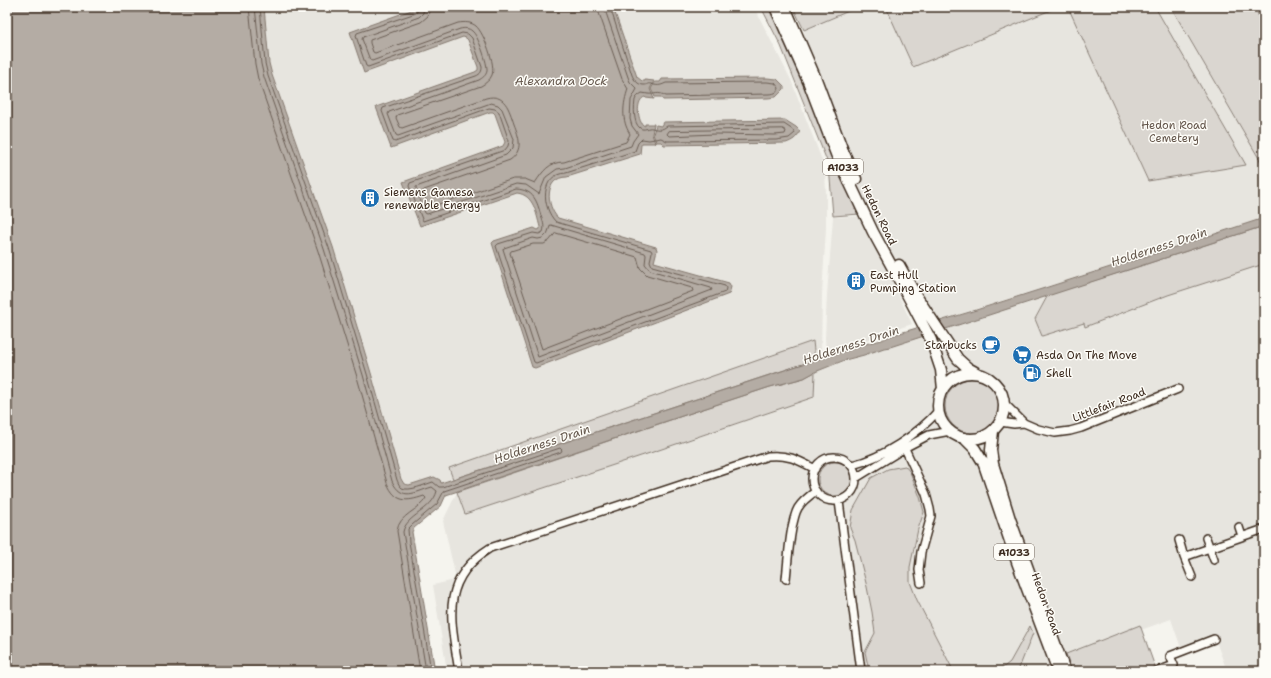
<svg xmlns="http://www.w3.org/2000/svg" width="1271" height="678" font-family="'Shantell Sans',sans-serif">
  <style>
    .built { fill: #e7e5df; fill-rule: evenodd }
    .green { fill: #dad6d0; stroke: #8a8077 }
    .water { fill: #b4aca4; stroke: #84786e }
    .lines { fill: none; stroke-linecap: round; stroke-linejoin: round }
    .shore { stroke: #6b5e54; stroke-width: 1 }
    .minor-casing { stroke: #3b2a1e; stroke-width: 10 }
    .highway-casing { stroke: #3b2a1e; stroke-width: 13 }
    .minor { stroke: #fdfcf7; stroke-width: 7 }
    .highway { stroke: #fdfcf7; stroke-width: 10 }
    .labels { text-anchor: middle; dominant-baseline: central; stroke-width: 3; stroke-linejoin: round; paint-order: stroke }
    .shield { fill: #fdfcf7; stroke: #75695f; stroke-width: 1 }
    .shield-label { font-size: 10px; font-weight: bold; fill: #3b2a1e }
    .park-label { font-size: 11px; fill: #63554a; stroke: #fdfcf7 }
    .poi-label { font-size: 11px; fill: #3b2a1e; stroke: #fdfcf7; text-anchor: start }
    .street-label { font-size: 11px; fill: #3b2a1e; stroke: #fdfcf7 }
    .water-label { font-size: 12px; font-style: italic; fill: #65584d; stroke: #fdfcf7 }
  </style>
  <rect width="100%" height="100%" fill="#f5f4ee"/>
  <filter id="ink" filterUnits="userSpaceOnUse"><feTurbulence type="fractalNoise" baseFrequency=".025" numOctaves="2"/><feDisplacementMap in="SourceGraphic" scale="8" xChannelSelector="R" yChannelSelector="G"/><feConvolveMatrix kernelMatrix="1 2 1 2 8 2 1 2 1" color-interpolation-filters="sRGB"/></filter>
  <g filter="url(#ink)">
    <path class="built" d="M264,7H754L791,80L825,168L826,195V228L822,295L821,358L815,360L813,341L450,468L453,479L441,483L440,480L434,477L409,485L404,484L401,479L371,373L333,247L272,75L269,63Z
      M858,7H886L913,67L1058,7H1068L1148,181L1245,165L1155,7H1171L1264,167V218L1132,261L1126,262L929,324L904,283L839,153L809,74L804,30Z
      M861,216L912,324L826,354L825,338L827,295L833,217Z
      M1264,264V671H1227L1214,636L1181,648L1171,619L1141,630L1140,626L1066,654L1072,671H447L433,585L455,580V574L443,521L457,492L465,514L653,452L814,397L815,372L874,351L889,347L1048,295L1035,319L1043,336L1084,323L1085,327L1160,297ZM947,396L998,411L995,418L990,425L970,432L962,431L956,427L947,417L945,404Z"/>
    <path class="green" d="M761,7H773L860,214L833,216L829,166L781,46Z
      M793,7H858L804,30Z
      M886,7H1058L913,67Z
      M1068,7H1155L1246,165L1148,181Z
      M1171,7H1256L1264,37V167Z
      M1264,226V264L1168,295L1085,327L1084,323L1042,336L1035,319L1048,295L1134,268Z
      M813,341L815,360L453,479L449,468Z
      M815,372L814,397L653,452L465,514L457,492L700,410L770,387L804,378Z
      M945 406a27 27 0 1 1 54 0a27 27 0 1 1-54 0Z
      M818 479a17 17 0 1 1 34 0a17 17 0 1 1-34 0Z
      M905,466L910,472L920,497L924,512L918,529L910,567V582L917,600L952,668L955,671L877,670L868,666L865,652L875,633L872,612L867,587L855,540L850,528L853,510L871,478L888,469Z
      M1140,625L1155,667L1145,671H1072L1066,654Z
      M1030,626L1033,633L1018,671H999L1010,662Z"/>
    <path class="water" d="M7,7H264L269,63L272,75L333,247L371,373L401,479L404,484L409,485L434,477L440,480L441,483L861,345L882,340L890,336L973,311L1126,262L1132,261L1264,218V226L890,347L884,348L864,355L845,360L815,372L804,378L770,387L700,410L446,495L441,506L414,528L412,532L435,671H7Z
      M420,7H613L637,77L642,81H645V80L654,81L650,89L654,99L646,98L645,97C636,99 637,119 643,125L645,126V124H654L652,134L655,143H642L641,145L640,154L567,177C544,177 546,206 558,218L656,247L657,250L654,262L729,283L731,287L729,294L535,368L532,367L492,243L494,241L534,228L538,230L540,229V227C536,213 534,195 517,193L420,226L403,182L503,146L505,142L495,114L493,112H490L391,148L376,107L475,72L478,70V67L468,40L466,38L463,37L364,73L350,32Z
      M767,78L777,79L784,86V89L776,97L768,98L663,100L661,97H655L651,89L655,82H660L662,79Z
      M785,120L796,127L800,131C797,138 792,141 786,143L664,145L661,142H656L653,134L656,125L661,126L663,122Z"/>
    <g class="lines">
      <path class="shore" d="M249,7L255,64L258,79L318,251L357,377L387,483C396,503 406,502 424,496L426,498C419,511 399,514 397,531L420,671
        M255,7L261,64L264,77L324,249L363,375L392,481C402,502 415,492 432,487L437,491C432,511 406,515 403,532L426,671
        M260,7L265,63L268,76L329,248L367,374L397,480C398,482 399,486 402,488C409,492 426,484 433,482L439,487H443L560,448L562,450L561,452L444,491L437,504L412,525L408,529L409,542L419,598L431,671
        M419,7L418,10L416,13L357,33L356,36L366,66L368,67L462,33L468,34L472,38L482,67C482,71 481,74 476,76L383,108L382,111L393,141L395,142L489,108L495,109L499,112L509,141L508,146L505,150L410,183L409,186L422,219L423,221L516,189C534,190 537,201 541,216C543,221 545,226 543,232L539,234L533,233L498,244L496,246L534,362L536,363L725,292L726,288L725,286L652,266L650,261L652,252L651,250L556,222C541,207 540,174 566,173L635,151L638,143L642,139L649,140L661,138L667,141L776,140L789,138L795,133L793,130L784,124L667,126C662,130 659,130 652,128C648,127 644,131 640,128C633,123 634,107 635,100C636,97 639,95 642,93C644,93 646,94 648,94C655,95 658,91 666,96L768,94C773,94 778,93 779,88L775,83L767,82L666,83C660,86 657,86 651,84C646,83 649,85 644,85C638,85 634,80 632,75L610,7
        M424,7L423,13L419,17L363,37L362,39L370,60L372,61L460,29C464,28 469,28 472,31C478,35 488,64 487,71C486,76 482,78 479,80L389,112L388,114L396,135L398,136L491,103L498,105L502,109L514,139L513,148L506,155L416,187V189L425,213L427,214L516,184L526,185L539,194L546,177L557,169L565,168L631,146L633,141L638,134L632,126L630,119L631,100L637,89L630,82L628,77L604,7
        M430,7L428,16L421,22L370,40V43L373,52L375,53L458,23C465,22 471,22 476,26C484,33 496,65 492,75C490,80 486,83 481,86L397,115L396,118L400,127L402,128L486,98C505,93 509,109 514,124C519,137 524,150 510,160L424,190L423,192L428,206L430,207L513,179H525L535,183C543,171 549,162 564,162L626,142L630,134C621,120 623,104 628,89L622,79L599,13L598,7
        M783,129L786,131L785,134L775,135L715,134L669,136L667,134L669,131Z
        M551,225L645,253L646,255L645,264L650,270L711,288L712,290L538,357L503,249L504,248L533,238L538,239L543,238L547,234Z
        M556,233L637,257L640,268L647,275L692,288L693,291L542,349L510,253L511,251L533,244H544L549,241Z"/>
      <g class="minor-casing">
        <path id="minor" d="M1004,403L1024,423L1038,429L1055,433L1070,431L1081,428L1178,389
          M1000,422L1014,424L1024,423
          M902,442L926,494L930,509L931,516L921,552L919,570L921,583
          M812 479a22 22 0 1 1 44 0a22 22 0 1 1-44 0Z
          M852,465C884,457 917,435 939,410
          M856,478L908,446L929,435L950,431
          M839,501L861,671
          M1239,527L1242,536
          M1206,538L1214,560
          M1179,540L1184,557L1264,529
          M1184,557L1192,577
          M786,579C788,561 790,522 798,508C802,501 809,496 816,491
          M459,671C451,621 439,580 490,548L768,456C788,454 798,460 815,469
          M1158,671L1174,665L1170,656L1214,639"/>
      </g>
      <g class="highway-casing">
        <path id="highway" d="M775,7L808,81L836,154L873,232L909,298L931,340L941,370L943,389
          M785,7L816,79L843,151L856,179
          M899,265L915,294L958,359L968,368L977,373
          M938 406a33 33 0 1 1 66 0a33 33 0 1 1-66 0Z
          M993,431L991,450L993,464L1010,519L1065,671
          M964,438L975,449L983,462L1017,562L1058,671"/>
      </g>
      <use href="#minor" class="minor"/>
      <use href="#highway" class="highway"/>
    </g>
  </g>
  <defs>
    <g id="building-disc" transform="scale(1)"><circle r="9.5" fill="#1f6fb2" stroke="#fdfcf7"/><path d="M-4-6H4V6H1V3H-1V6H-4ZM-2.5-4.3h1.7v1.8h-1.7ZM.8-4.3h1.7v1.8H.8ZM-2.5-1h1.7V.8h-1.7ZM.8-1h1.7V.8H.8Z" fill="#fff"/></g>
    <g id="cafe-disc" transform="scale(1)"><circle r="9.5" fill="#1f6fb2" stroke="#fdfcf7"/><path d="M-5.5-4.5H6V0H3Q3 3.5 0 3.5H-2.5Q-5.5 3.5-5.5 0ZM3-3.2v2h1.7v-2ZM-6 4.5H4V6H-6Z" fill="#fff"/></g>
    <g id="supermarket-disc" transform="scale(1)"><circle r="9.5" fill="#1f6fb2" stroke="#fdfcf7"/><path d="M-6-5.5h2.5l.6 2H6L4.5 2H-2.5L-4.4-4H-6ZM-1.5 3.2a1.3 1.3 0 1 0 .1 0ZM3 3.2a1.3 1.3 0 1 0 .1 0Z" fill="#fff"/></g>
    <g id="fuel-disc" transform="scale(1)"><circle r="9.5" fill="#1f6fb2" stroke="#fdfcf7"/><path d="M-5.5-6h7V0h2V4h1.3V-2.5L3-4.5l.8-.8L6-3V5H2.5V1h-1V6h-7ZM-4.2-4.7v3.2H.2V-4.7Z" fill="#fff"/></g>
  </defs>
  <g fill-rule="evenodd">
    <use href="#building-disc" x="370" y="198"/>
    <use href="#building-disc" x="856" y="281"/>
    <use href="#cafe-disc" x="991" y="345"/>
    <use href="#supermarket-disc" x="1022" y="355"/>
    <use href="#fuel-disc" x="1032" y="373"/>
  </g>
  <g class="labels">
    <g class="shield">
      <rect x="823" y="159" width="40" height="16" rx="3"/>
      <rect x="994" y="544" width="40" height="16" rx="3"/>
    </g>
    <g class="shield-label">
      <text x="843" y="167">A1033</text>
      <text x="1014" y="552">A1033</text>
    </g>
    <g class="park-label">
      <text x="1174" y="125">Hedon Road<tspan x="1174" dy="13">Cemetery</tspan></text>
    </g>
    <g class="poi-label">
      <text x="384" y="192">Siemens Gamesa<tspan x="384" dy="13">renewable Energy</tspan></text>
      <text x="870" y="275">East Hull<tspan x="870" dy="13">Pumping Station</tspan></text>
      <text x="977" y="345" text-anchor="end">Starbucks</text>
      <text x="1036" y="355">Asda On The Move</text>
      <text x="1046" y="373">Shell</text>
    </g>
    <g class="street-label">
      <text transform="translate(879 215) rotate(64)">Hedon Road</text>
      <text transform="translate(1109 405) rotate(-21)">Littlefair Road</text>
      <text transform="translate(1046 604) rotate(70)">Hedon Road</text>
    </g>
    <g class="water-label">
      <text x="561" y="81">Alexandra Dock</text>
      <text transform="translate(1159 247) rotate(-18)">Holderness Drain</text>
      <text transform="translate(851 345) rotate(-18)">Holderness Drain</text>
      <text transform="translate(542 444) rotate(-18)">Holderness Drain</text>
    </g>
  </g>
  <rect width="1271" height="678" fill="none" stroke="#fdfcf7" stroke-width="24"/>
  <rect x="12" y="12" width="1247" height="654" fill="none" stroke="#3b2a1e" stroke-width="1.5" filter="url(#ink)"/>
</svg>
